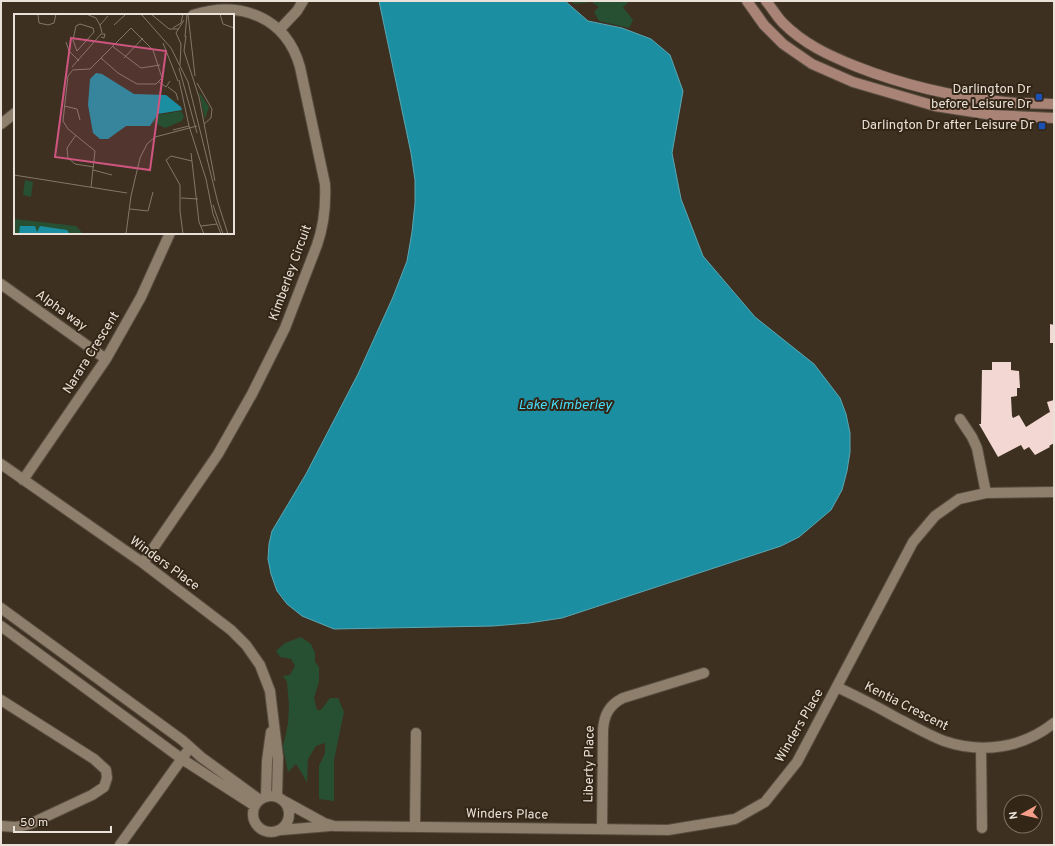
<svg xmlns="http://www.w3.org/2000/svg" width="1055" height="846" font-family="Overpass,sans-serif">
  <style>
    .green { fill: #275032 }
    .water { fill: #1c8ea2; stroke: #5aa7b2 }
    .building { fill: #f3d7d2 }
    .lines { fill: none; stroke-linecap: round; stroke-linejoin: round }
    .street-casing { stroke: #574d3f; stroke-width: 12 }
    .secondary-casing { stroke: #574d3f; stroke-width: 12 }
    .street { stroke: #8e7f6d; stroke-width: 10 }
    .secondary { stroke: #a88376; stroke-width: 10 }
    .transit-dot { fill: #1a4fb4; stroke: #332617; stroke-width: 1.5 }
    .labels { text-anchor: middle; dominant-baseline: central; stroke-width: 4; stroke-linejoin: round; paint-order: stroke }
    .poi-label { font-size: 13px; fill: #eae2d8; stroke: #332617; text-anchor: end }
    .street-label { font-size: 13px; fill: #eae2d8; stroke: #332617 }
    .water-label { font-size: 14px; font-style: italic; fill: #47dcf9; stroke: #332617 }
    .inset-road { fill: none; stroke: #82776a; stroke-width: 1 }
    .view { fill: #ce5580; fill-opacity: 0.15; stroke: #ce5580; stroke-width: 2 }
    .inset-edge { fill: none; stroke: #eae2d8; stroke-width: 2 }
  </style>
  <rect width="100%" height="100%" fill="#3d3021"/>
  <path class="green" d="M572,1H630L623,7L633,20L629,28L599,21L594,12L599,7L592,2L574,4Z
    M301,637L311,644L315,653V662L319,667V682L314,698L317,710H321L330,698H338L344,712L334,760V801L319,799V766L325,753V743L316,746L308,759L307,783L303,775L296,764L288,772L283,747L288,723L289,705L287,682L283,676L290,675L295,666L291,659L280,657L276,651L285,643Z"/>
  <path class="water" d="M379,1H565L588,21L622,28L651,39L670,55L683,91L672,153L681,199L703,256L755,317L814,364L840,398L846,414L850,433V452L847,471L842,490L831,510L799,537L781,546L562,618L529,623L493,626L334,629L302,616L287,604L277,591L271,574L268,559L269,544L272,531L306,474L358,374L393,297L407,261L412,232L415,203V180L411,153Z"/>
  <path class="building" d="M1050,324L1054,325V343H1050Z
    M992,362H1011V370L1019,371L1020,388H1017V396L1011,397L1012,416L1013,418L1019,415L1026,427L1048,413L1050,412L1047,402L1054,400V443L1049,446L1050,447L1035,455L1029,447L1024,450L1021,445L998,457L979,424H981L982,370H992Z"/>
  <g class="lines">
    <g class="street-casing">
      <path id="street" d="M280,29L297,11L303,1
        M1,124L15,113
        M1,284L106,359
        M960,419L972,437L977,448L986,493
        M1,464L143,563L231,630L246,645L260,665L270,691L278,757L277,797
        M23,480L106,359L141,297L170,233
        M143,563L218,454L252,394L285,328L317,245C324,225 326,205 325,184L300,67C286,17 241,0 193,15
        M1,608L182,740L201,757L260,800
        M1,626L182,759L255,806
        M837,687C858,697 878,707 897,718C913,726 928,735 944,741C982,754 1023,748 1054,723
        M1,700L94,759L106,770L107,778L104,787L92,795L30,824L16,827L1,826
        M981,748L982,828
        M253 814a18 18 0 1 1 36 0a18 18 0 1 1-36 0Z
        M266,797L267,761L271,732
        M284,801L324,823L334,826L668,830L735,819L765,802L797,762L913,542L935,516L959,499L986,493L1054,492
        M415,826L416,733
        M602,829L603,730C604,715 609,705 623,698L704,673
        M281,830L330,826
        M120,845L186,753"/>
    </g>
    <g class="secondary-casing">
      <path id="secondary" d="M747,1L764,25L783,44L812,64L853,82L935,106L993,115L1054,118
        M766,1C772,8 777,17 783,23C804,44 828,55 855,66C903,85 954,97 1005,102C1022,104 1038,103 1054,104"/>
    </g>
    <use href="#street" class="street"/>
    <use href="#secondary" class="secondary"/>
  </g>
  <g class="transit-dot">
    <rect x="1035" y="93" width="8" height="8" rx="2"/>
    <rect x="1038" y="122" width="8" height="8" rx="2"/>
  </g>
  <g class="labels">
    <g class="poi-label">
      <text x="1031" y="90">Darlington Dr<tspan x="1031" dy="15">before Leisure Dr</tspan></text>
      <text x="1034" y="126">Darlington Dr after Leisure Dr</text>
    </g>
    <g class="street-label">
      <text transform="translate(291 273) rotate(-70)">Kimberley Circuit</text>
      <text transform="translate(61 311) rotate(36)">Alpha way</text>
      <text transform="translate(92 353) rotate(-58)">Narara Crescent</text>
      <text transform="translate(164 564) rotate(36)">Winders Place</text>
      <text transform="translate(906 707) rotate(27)">Kentia Crescent</text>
      <text transform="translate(800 726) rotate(-60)">Winders Place</text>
      <text transform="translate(590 764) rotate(-89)">Liberty Place</text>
      <text transform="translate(507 815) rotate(1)">Winders Place</text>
    </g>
    <g class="water-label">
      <text x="565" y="405">Lake Kimberley</text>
    </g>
  </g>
  <g transform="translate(14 14)">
    <rect width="220" height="220" fill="#3d3021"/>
    <path d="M185,78L195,93L191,105ZM167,97L170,102L168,107L151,114L139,108L145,101ZM11,166L19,168L17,183L9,181ZM0,205L62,212L69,220H0Z" fill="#275032"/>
    <path d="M82,59L88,60L120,80L152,81L167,93L168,96L144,100L136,112H112L94,125H86L79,119L74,91L76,65ZM6,212H21L23,218L26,212L53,216L55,219L5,220Z" fill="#1c8ea2"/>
    <path class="inset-road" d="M24,0L25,9L34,11L40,9L42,0M72,0L82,4L86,11M127,0L157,34L174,68L204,189L214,220M137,0L155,15H164M174,0L181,62M206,0L209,10L220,14M66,10L79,14L80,18L63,37L59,26L62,12ZM100,11L111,1M159,14L167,9L169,0M88,19L86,11L94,2M172,22L170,37L185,83L201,167M171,23L173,0M52,28L55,37L65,47M149,29L164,67M98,32L127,54L146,51M110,44L129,24M166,51L167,30L162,19L170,6M58,53L87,20H91L90,24L87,23M165,54L183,119M58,56L76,55L117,14L139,36L148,64L142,70H123L104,59L87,44M58,57L54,62L49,107L54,115L81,137L77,173M165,66L175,112L192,165L199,200L207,220M145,68L152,73L156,67M183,69L198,95L197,104L190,110M154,73L162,79L164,86M50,92L63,95L66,106M159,116L175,112M62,121L53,134L54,144L61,150L80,153M177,139L185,208L190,220M79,156L98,161M0,161L113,179M167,184L184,185M199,191L209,220M116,195L134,197L139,178M187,212L203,210M112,220L117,182L126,144L133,130L141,123L183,112M169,220L166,197V171L152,146L157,142L178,147"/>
    <path class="view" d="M57,24L152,37L136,156L41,143Z"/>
    <rect width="220" height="220" class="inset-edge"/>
  </g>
  <rect width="1055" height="846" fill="none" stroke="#eae2d8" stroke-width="4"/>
  <g transform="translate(1023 814) rotate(262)"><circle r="19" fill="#332617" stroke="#7c7164"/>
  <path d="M0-3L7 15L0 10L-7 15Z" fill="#f49e89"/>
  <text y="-6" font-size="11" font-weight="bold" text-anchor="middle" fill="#eae2d8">N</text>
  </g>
  <path d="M14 826v6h97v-6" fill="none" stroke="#eae2d8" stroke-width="2"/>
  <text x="20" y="826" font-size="12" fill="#eae2d8" stroke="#332617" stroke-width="3" paint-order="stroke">50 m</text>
</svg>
